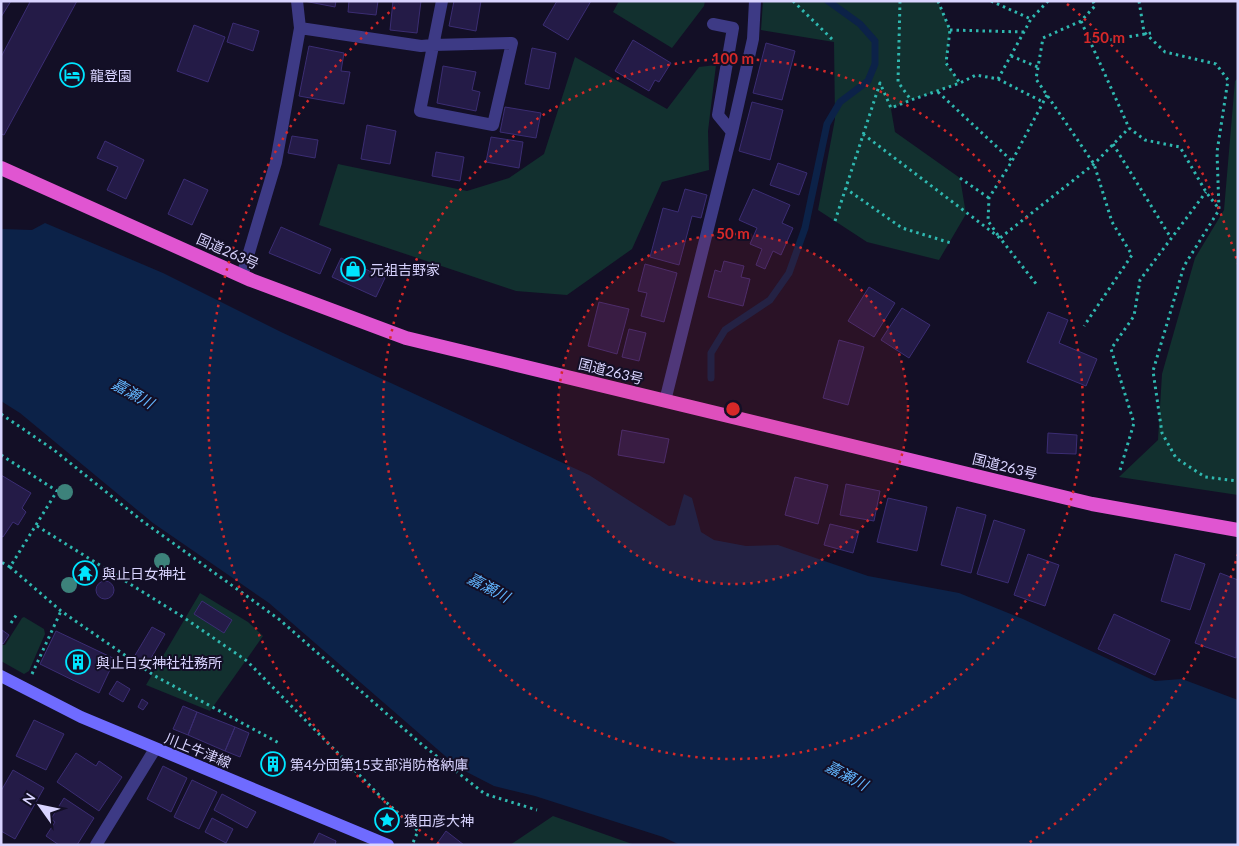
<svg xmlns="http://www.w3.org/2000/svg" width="1239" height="846" font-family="Lato,'Noto Sans JP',sans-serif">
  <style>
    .green { fill: #12302f }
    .water { fill: #0c2248 }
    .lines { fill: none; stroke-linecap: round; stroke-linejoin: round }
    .stream { stroke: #0c2248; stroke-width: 7 }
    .building { fill: #241b47; stroke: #3b2d73 }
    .path { stroke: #2fb8b0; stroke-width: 3; stroke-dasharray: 2.5 4; stroke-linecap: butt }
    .minor { stroke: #3d3a85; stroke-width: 12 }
    .secondary { stroke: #6f6bff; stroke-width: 12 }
    .trunk { stroke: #e055d1; stroke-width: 14 }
    .tree { fill: #3d827b }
    .ring { fill: none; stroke: #d62828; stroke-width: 2.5; stroke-dasharray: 2.5 5 }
    .labels { text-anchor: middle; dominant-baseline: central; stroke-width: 4; stroke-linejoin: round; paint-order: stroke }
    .poi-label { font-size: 14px; fill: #d9d4ff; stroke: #130f26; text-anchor: start }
    .street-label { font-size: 14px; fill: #d9d4ff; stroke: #130f26 }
    .water-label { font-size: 15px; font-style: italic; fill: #62b6ff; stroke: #130f26 }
    .centre { fill: #d62828; stroke: #130f26; stroke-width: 2.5 }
    .ring-label { font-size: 15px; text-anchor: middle; font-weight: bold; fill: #d62828; stroke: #130f26; stroke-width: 4; stroke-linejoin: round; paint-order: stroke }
  </style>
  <rect width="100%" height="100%" fill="#130f26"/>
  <path class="green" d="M619,1H705L704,6L672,48L613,12Z
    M763,1H938L950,30L946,63L960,83L911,100L891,109L895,132L960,178L966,214L939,260L867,242L818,210L835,119L834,42L761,30Z
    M575,57L667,109L699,67L716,65L708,131L709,170L662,182L632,249L567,295L516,291L319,225L338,164L467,191L509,178L544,154Z
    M1238,78V495L1119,477L1158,440L1162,374L1195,258L1224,210L1235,81Z
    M200,593L248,622L263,636L210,711L146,685Z
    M24,617L44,629L45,634L29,671L24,674L1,661V645H5L22,618Z
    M553,816L635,845H510Z"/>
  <path class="water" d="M45,223L163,273L281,332L589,475L669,526L675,525L684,494L692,498L701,532L714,540L746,546L778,545L868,576L959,593L1023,619L1155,681L1182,679L1238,700V845H680L663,837L535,796L494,786L459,768L269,603L153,523L20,413L1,401V229L32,230Z"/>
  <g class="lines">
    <path class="stream" d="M711,378V353L725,330L770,300L789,273L805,228L827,124L840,102L868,81L875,64V41L860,24L828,1"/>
  </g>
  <path class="building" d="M1,1H11L1,17Z
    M28,1H77L4,135L1,134V57L30,2Z
    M304,1H336L335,7Z
    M349,1H378L376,15L348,12Z
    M393,1H421L417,33L390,30Z
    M454,1H481L476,31L449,26Z
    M557,1H591L568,40L543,25Z
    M233,23L259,31L253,51L227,42Z
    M194,25L225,37L208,82L177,71Z
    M633,40L671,63L659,82L655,80L649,91L615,71Z
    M766,43L795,51L782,100L753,93Z
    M309,46L344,53L341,71L350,72L344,104L299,96Z
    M532,48L556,53L549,89L525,84Z
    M443,66L476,72L472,90L480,92L476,111L437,103Z
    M752,102L783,110L770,160L739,151Z
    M505,107L541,113L536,138L500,132Z
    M367,125L396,131L390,164L361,159Z
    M292,136L318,140L315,158L288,153Z
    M491,137L523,142L519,168L486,162Z
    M105,141L144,160L126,199L107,190L118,167L97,158Z
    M436,152L464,157L460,181L432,176Z
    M778,163L807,173L799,195L770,185Z
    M184,179L208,190L192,225L168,214Z
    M685,189L707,195L701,218L692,216L679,265L650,257L663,208L678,212Z
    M753,189L790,205L782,223L793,228L781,255L773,251L765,269L756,265L762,249L750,244L757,228L739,220Z
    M281,227L331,249L320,274L269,253Z
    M341,258L385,278L376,297L332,277Z
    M724,261L744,266L741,277L750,279L743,306L708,297L715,270L721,272Z
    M645,264L677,273L664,322L641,316L647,293L638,291Z
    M869,287L895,303L874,337L848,321Z
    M599,302L629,309L617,354L588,346Z
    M902,308L930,325L909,358L881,340Z
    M1048,312L1068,320L1059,343L1097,359L1086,386L1027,362Z
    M629,329L646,333L639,361L622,357Z
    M839,340L864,347L848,405L823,398Z
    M622,430L669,439L664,463L618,455Z
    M1048,433L1077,435L1076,454L1047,453Z
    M1,475L31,493L22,508L26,512L18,525L13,522L3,537L1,536Z
    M795,477L828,485L818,524L785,515Z
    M846,484L880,491L874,521L840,515Z
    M888,498L927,507L917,551L877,542Z
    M957,507L986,515L971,573L941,565Z
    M994,520L1025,530L1008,583L977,574Z
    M830,524L859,531L853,553L824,545Z
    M1028,554L1059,565L1045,606L1014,595Z
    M1175,554L1205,564L1190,610L1161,601Z
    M1220,573L1238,580L1236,658L1195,643Z
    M96 590a9 9 0 1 1 18 0a9 9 0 1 1-18 0Z
    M202,601L232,620L224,633L194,614Z
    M1114,614L1170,640L1155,675L1098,649Z
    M152,627L165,634L147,665L134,657Z
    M2,630L9,635L3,644L1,643Z
    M56,631L115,659L99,693L40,664Z
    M117,681L130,689L123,702L109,694Z
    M142,699L148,703L143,710L138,707Z
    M183,706L197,712L188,735L173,729Z
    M197,712L235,727L225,751L188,735Z
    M34,720L64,734L46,770L16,756Z
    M235,727L249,733L240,757L225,751Z
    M270,751L285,759L277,776L261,768Z
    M76,753L96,766L99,761L122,777L99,811L57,782Z
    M163,766L187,778L171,812L147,799Z
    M13,770L44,788L15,839L1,831V791Z
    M192,780L217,792L199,829L174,817Z
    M222,794L256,812L247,828L214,810Z
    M64,798L94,818L77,845H59L46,836L55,822L51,819Z
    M212,818L233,829L226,843L205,832Z
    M446,831L464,845H436Z
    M319,833L336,841L335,845H313Z"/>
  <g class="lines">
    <path class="path" d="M793,1L834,41
      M900,1L898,82L911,100
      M938,1L950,30L946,63L960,83
      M991,1L1031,19
      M1093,1L1095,6L1081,21L1129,128L1145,140L1180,147L1206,192L1219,209
      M1139,1L1144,32L1165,52L1216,64L1228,80L1217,152L1219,210L1184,266L1153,371L1162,433L1176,458L1205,477L1238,481
      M1081,21L1043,38L1036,79L1094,164L1112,222L1132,255L1084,326
      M950,30L1024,32
      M1091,43L1151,33
      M1011,56L1038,67
      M998,79L1043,102
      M938,92L1012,161
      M1047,95L1012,161L989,198L988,221L1000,238L1094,164L1129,128
      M863,134L1000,238L1037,285
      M1113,144L1171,238
      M960,178L989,198
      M845,188L902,228L951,243
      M835,221L880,83L891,108L911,100L960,83L976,75L998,79L1031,19L1048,1
      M1,414L54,450L141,520L280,620L420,743L485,794L537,810
      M1,455L57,491L10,567L1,562
      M1120,470L1134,423L1111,349L1134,316L1140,280L1206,192
      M37,526L183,617L247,661L386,802L418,831L412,845
      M10,567L61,611L155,676L279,743
      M11,623L17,614
      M32,674L61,611"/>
    <path class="minor" d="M713,24L733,28L718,115L732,132
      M300,28L421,46L433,45L512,43L493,125L420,111L442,1
      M242,276L276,162L300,28L297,1
      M665,401L732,132L753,39L755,1
      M96,845L155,749"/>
    <path class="secondary" d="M1,676L81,717L388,845"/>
    <path class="trunk" d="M1,168L251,280L406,338L1092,504L1238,530"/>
  </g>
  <g class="tree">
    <circle cx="65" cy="492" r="8"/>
    <circle cx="162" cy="561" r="8"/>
    <circle cx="69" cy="585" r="8"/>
  </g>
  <circle cx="733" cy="409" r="175" fill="#d62828" fill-opacity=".12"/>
  <g class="ring">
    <circle cx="733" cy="409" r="175"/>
    <circle cx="733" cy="409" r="350"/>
    <path d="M1238 554A525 525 0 0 1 1027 844M439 844A525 525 0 0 1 399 4M1067 4A525 525 0 0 1 1238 264"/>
  </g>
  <defs>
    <g id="hotel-ring" transform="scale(1.25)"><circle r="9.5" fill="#130f26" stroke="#00e5ff" stroke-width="1.5"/><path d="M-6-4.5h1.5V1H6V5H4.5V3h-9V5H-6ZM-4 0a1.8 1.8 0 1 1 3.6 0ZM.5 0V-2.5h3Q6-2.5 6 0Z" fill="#00e5ff"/></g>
    <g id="shop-ring" transform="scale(1.25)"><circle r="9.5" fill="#130f26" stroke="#00e5ff" stroke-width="1.5"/><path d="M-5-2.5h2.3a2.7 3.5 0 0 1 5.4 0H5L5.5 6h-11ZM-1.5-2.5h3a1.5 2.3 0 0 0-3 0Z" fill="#00e5ff"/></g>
    <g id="temple-ring" transform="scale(1.25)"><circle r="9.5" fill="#130f26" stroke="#00e5ff" stroke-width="1.5"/><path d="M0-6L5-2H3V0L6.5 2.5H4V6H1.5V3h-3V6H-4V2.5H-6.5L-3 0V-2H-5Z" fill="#00e5ff"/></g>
    <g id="building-ring" transform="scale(1.25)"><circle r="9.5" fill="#130f26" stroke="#00e5ff" stroke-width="1.5"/><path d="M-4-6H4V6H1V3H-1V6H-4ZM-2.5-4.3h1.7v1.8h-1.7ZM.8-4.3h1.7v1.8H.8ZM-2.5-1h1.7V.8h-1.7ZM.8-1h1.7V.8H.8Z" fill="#00e5ff"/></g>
    <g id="sight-ring" transform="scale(1.25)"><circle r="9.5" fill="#130f26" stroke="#00e5ff" stroke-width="1.5"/><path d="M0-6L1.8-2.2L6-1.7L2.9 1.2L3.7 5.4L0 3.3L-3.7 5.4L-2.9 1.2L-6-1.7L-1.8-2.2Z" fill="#00e5ff"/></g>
  </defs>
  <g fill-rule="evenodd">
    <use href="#hotel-ring" x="72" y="75"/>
    <use href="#shop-ring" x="353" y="269"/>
    <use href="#temple-ring" x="85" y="573"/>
    <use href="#building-ring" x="78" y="662"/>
    <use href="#building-ring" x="273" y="764"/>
    <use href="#sight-ring" x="387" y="820"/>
  </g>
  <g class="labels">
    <g class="poi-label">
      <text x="90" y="75">龍登園</text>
      <text x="370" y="269">元祖吉野家</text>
      <text x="102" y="573">與止日女神社</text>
      <text x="96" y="662">與止日女神社社務所</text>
      <text x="290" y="764">第4分団第15支部消防格納庫</text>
      <text x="404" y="820">猿田彦大神</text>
    </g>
    <g class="street-label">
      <text transform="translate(228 251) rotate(24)">国道263号</text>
      <text transform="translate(611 371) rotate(14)">国道263号</text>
      <text transform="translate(1005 466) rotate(14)">国道263号</text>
      <text transform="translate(198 750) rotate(22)">川上牛津線</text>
    </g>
    <g class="water-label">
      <text transform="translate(133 393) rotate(29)">嘉瀬川</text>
      <text transform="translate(489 587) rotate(28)">嘉瀬川</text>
      <text transform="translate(847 775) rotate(28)">嘉瀬川</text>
    </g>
  </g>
  <circle cx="733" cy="409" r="8" class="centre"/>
  <g class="ring-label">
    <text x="1104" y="43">150 m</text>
    <text x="733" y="64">100 m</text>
    <text x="733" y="239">50 m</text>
  </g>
  <rect width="1239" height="846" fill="none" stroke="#d9d4ff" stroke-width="5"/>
  <g transform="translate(40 806) rotate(303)" stroke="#130f26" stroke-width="4" paint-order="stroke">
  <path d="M0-4L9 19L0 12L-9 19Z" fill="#d9d4ff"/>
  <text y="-8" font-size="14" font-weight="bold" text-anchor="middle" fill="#d9d4ff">N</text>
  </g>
</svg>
